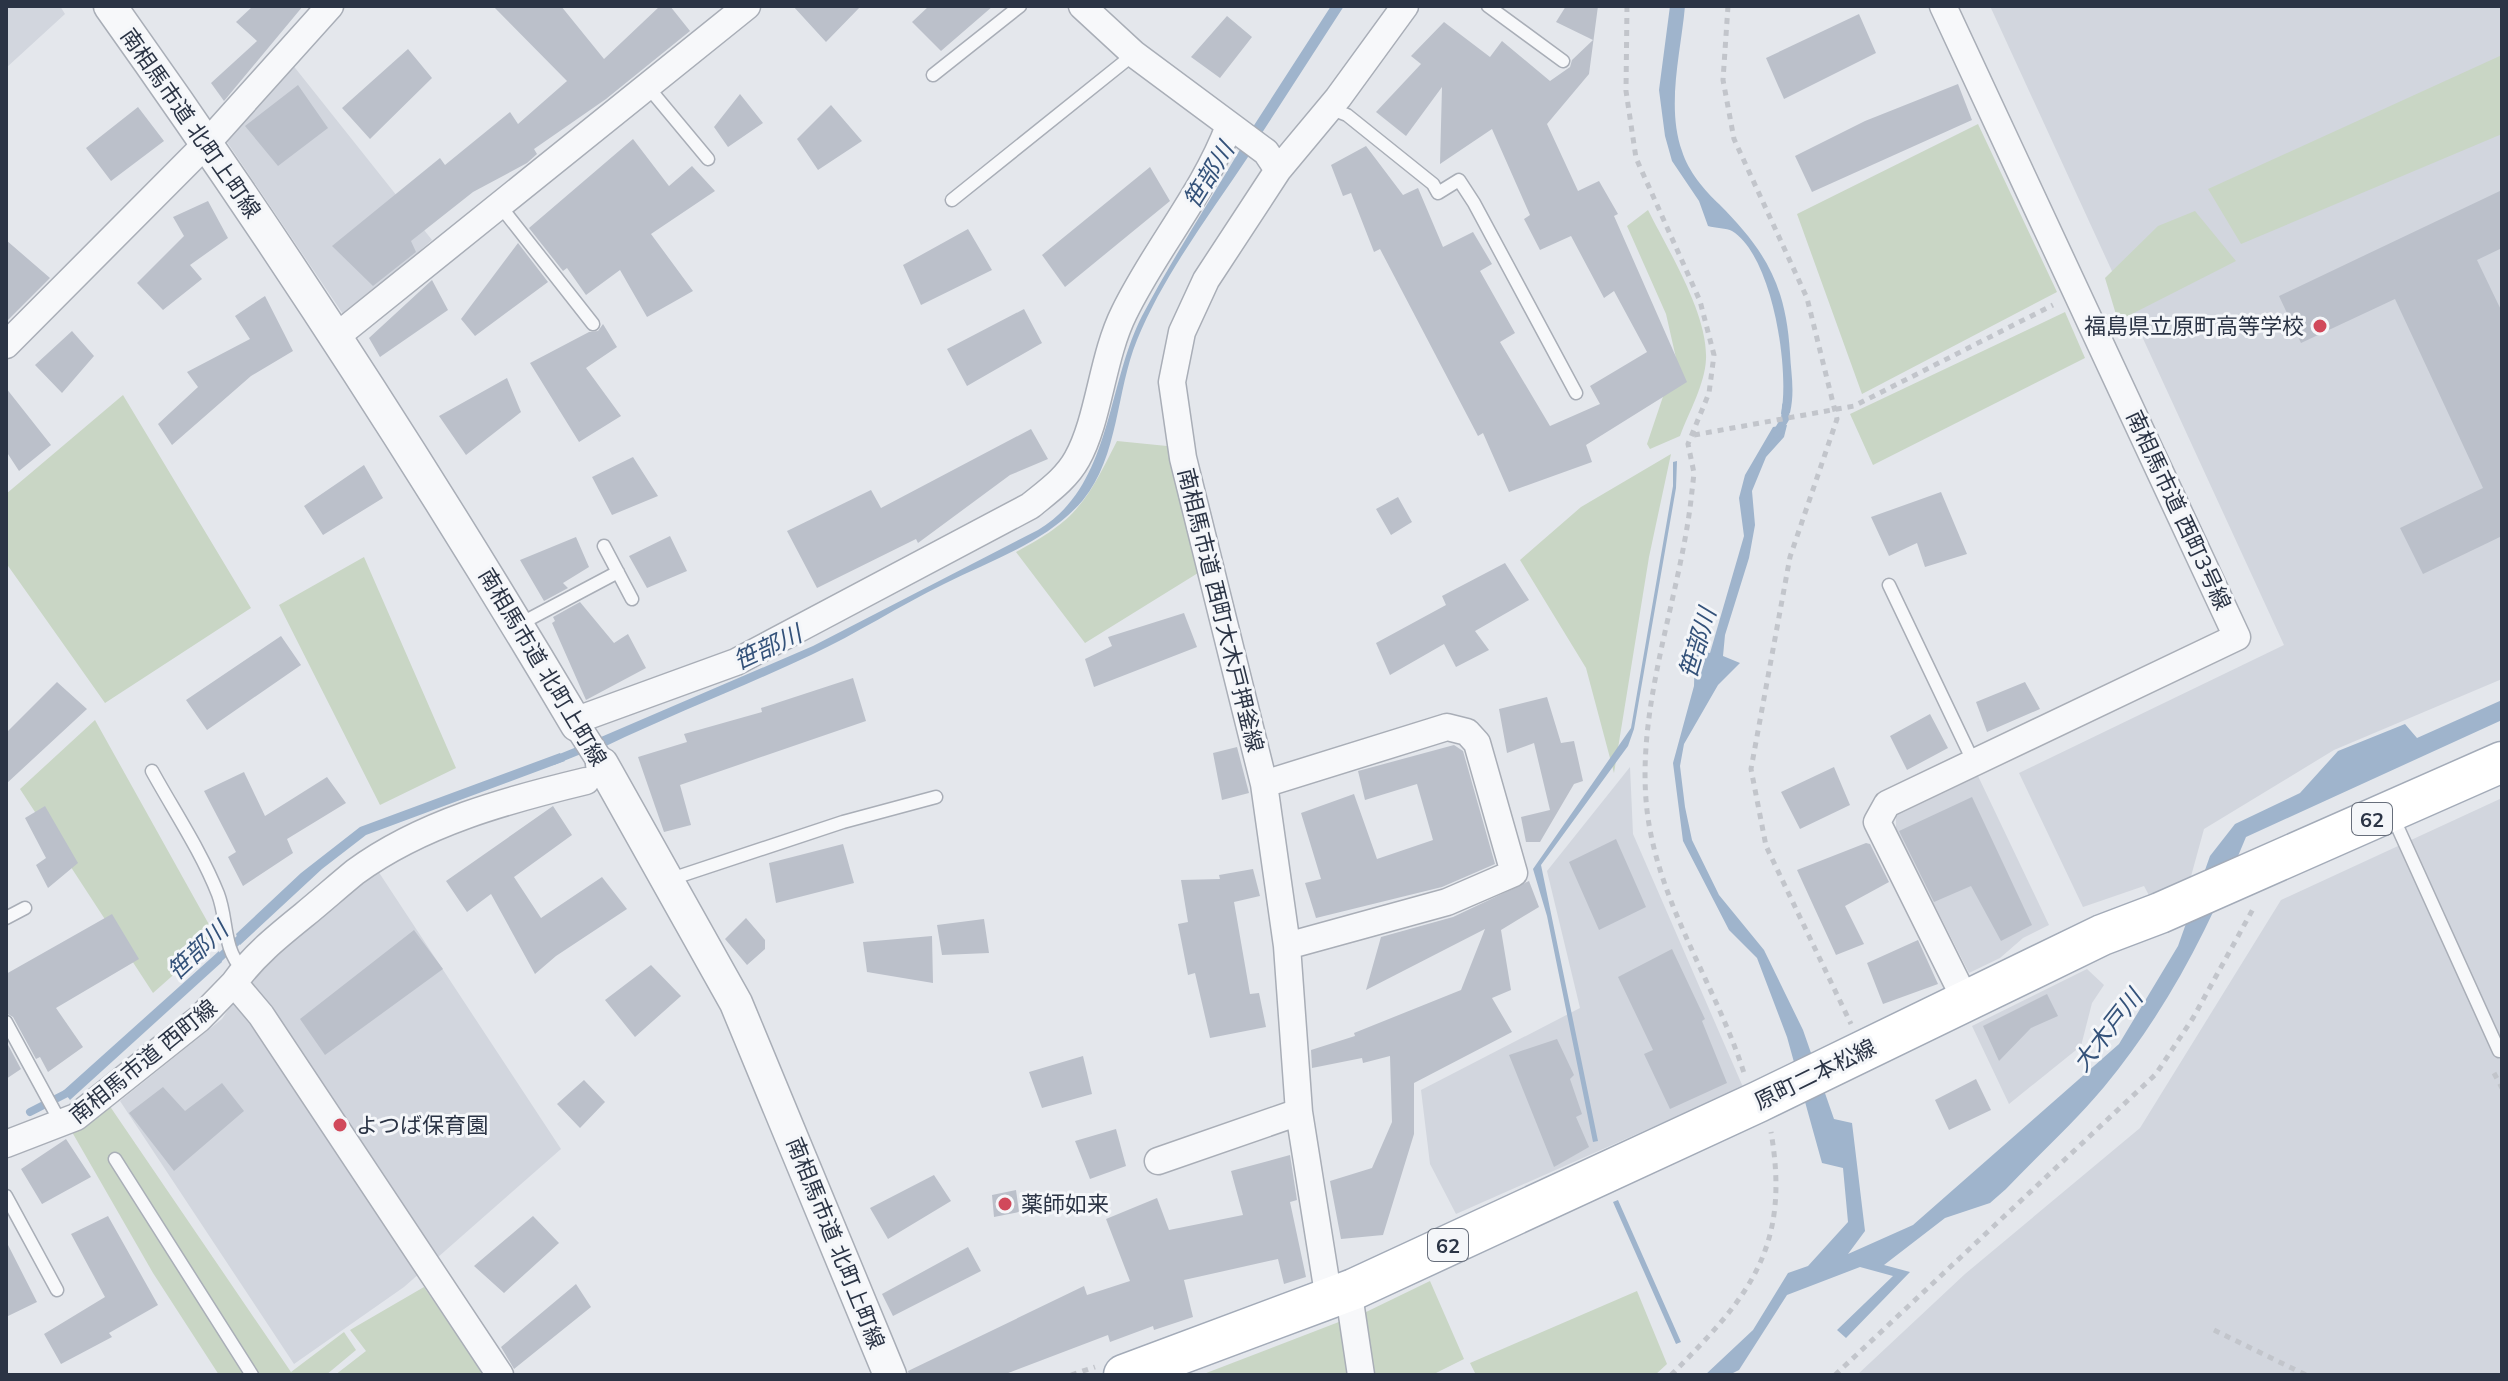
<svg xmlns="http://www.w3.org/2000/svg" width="2508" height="1381" font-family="Mulish,'Noto Sans JP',sans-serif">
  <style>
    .built { fill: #d2d6de }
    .green { fill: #c9d6c5 }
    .water { fill: #9fb4cc }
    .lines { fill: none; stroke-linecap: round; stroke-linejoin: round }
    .stream { stroke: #9fb4cc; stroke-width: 8 }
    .building { fill: #bbc0ca }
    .service-casing { stroke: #a9aeb7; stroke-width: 15 }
    .minor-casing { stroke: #a9aeb7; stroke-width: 29 }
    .tertiary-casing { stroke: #a9aeb7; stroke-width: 35 }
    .primary-casing { stroke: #a3abb8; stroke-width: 43 }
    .path { stroke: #c2c5cb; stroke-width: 5; stroke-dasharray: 6 6; stroke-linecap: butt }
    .service { stroke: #f7f8fa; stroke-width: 12 }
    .minor { stroke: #f7f8fa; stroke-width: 26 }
    .tertiary { stroke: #f7f8fa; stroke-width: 32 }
    .primary { stroke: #fff; stroke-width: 40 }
    .poi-dot { fill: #d1495b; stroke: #f4f6f9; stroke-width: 3 }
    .labels { text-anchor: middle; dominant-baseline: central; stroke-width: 6; stroke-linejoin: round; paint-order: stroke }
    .shield { fill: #f4f6f9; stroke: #676e7b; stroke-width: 2 }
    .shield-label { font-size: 20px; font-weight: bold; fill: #2b3445 }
    .street-label { font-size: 22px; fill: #2b3445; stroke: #f4f6f9 }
    .poi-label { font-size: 22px; fill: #2b3445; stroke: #f4f6f9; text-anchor: start }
    .water-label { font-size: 24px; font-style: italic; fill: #34527a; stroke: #f4f6f9 }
  </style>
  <rect width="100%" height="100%" fill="#e4e7ec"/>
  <path class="built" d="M6,6H60L65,14L6,68Z
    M1990,6H2502V679L2334,750L2204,829L2190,880L2151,899L2144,886L2083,907L2019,773L2284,645Z
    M292,64L432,240L345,317L223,136Z
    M1630,767L1633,834L1743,1087L1456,1214L1430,1164L1421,1090L1580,1008L1547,871Z
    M1978,776L2049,925L2023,938L2000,958L1969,973L1896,829V812Z
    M2502,798V1375H1857L1965,1274L2140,1128L2281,900Z
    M376,868L561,1149L404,1287L294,1364L120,1101L222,1019L253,971Z
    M2087,969L2104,985L2092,1003L2081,1046L2009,1104L1972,1026Z"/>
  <path class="green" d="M2502,55V134L2241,244L2208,189Z
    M1978,124L2057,292L1862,394L1797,214Z
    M1648,210C1668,250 1708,314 1706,359C1705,384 1689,412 1680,436L1650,449L1647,444L1676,358L1666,314L1627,226Z
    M2195,211L2236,261L2118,321L2105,278L2158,226Z
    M2065,312L2085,358L1873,465L1850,414Z
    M123,395L251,608L105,703L6,563V494Z
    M1117,441L1167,446L1198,573L1085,643L1016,552C1078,519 1086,502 1117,441Z
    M1671,454L1649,557L1614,773L1586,668L1520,560L1581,507Z
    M364,557L456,768L380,805L279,605Z
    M95,720L216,937L153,993L20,789Z
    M107,1102L291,1372L344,1332L356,1350L326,1375H219L153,1273L72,1132Z
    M1430,1281L1464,1359L1432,1375H1371L1364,1313Z
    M424,1287L485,1375H335L366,1351L350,1330Z
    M1637,1291L1667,1364L1655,1375H1476L1470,1363Z
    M1344,1320L1352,1375H1201Z"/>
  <path class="water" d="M1331,6H1344L1260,136L1251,130Z
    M1670,6H1685C1681,52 1666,106 1682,151C1688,171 1705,191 1719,204C1766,251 1786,286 1790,353C1791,374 1795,391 1790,413L1781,414C1790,372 1773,256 1732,231C1727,228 1715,228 1708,226L1699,201L1672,161L1665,136L1659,90Z
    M1241,148L1250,154C1211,213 1164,274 1137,340C1116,391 1119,456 1083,500C1046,543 993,559 944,584C899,606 856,634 811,655C743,687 673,714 606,746L601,737L813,646L1038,530C1112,486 1106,386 1142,316C1172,259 1208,204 1241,148Z
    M1787,425L1784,437L1766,457L1752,491L1755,525L1749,558L1725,635L1723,656L1740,663L1718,685L1684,744L1680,766L1685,807L1692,840L1719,895L1764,950L1803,1030L1834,1119L1852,1123L1865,1231L1848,1254L1913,1225L2119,1044L2178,946L2210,856L2235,824L2300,793L2338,751L2405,724L2417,738L2502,700V720L2246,837C2208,930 2168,1009 2104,1087C2074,1123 2038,1155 2006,1189L1990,1203L1945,1218L1884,1265L1910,1272L1846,1338L1837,1330L1893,1276L1860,1267L1787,1295L1739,1370L1729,1375H1705L1753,1330L1788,1273L1808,1266L1848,1222L1843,1168L1822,1163L1787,1037L1757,958L1729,930L1683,841L1673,763L1694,686L1695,651L1710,653L1744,536L1739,498L1745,475L1773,427Z
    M1677,461L1676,488L1634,729L1628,746L1541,865L1598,1141L1593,1142L1547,916L1533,869L1631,728L1673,486V462Z
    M560,753L565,761L366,835L322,869L240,945L236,934L301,873L360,827Z
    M219,951L222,962L70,1100L63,1091Z
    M1618,1200L1681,1342L1676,1344L1613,1202Z"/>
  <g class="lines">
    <path class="stream" d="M1776,434L1785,419L1786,406
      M553,761L585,748
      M215,962L246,933
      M30,1112L75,1089"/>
  </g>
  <path class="building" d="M253,6H303L224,101L211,83L257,41L236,22Z
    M493,6H561L604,59L660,6H670L690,31L606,99L534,149L537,154L527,163L473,192L411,241L416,252L373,286L332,246L440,158L445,165L510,112L518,124L567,81Z
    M793,6H861L826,42Z
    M929,6H993L941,51L912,22Z
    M1566,6H1598L1589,74L1547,124L1578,191L1599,181L1618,214L1614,216L1687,382L1586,445L1592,462L1509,492L1483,433L1478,436L1380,249L1374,252L1351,193L1343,196L1331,165L1366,146L1403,195L1418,188L1443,247L1473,232L1492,264L1480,271L1515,333L1500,342L1550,426L1600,404L1590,386L1647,352L1614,291L1604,298L1571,236L1540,250L1524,219L1530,215L1492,129L1440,164L1442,87L1406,136L1376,112L1421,64L1411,56L1444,22L1490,57L1502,41L1550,81L1570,67L1572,60L1593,40L1556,22Z
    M1859,14L1876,53L1784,99L1766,58Z
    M1227,16L1252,37L1220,78L1191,57Z
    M408,49L432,78L370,139L342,108Z
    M1958,84L1972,120L1812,192L1795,156L1865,121Z
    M298,85L328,128L278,166L245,126Z
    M740,94L763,123L728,147L714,127Z
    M831,105L862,141L818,170L797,139Z
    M138,107L164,141L111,181L86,148Z
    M633,139L669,186L692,166L715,191L651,234L693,291L647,317L620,270L586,295L567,268L563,271L529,228Z
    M1150,167L1170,201L1065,287L1042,255Z
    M2502,190V248L2477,260L2502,312V536L2423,574L2400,528L2483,488L2395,299L2301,343L2279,296Z
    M208,201L228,238L190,265L202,279L163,310L137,283L184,236L173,217Z
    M968,229L992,270L921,305L903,265Z
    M6,240L50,278L6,322Z
    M518,243L548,282L475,336L461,319Z
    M432,280L448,310L380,357L369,338Z
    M265,296L293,351L251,376L172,445L158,424L198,387L187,372L250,339L235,316Z
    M1024,309L1042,343L967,386L947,349Z
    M603,324L617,347L586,368L621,416L579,442L530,363L589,332L598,331Z
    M72,331L94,356L62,393L35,365Z
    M507,378L521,412L466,455L439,416Z
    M6,388L51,445L19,471L6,451Z
    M1031,429L1048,459L1010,475L918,543L916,539L817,588L787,531L871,490L881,508Z
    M633,457L658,496L612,515L592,477Z
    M364,465L383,498L323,535L304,506Z
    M1941,492L1967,554L1925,567L1917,543L1889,556L1871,517Z
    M1398,497L1412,522L1391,535L1376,509Z
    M670,536L687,571L647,588L629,556Z
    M576,537L589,567L563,583L568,588L544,601L520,560Z
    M1505,563L1529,600L1475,631L1489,650L1456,667L1444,644L1390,675L1376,643L1446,605L1442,596Z
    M580,602L614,643L628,634L646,668L586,700L552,623L555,621L553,617Z
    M1184,613L1197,647L1094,687L1085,659L1112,646L1108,637Z
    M281,636L301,665L207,730L186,700Z
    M853,678L866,721L680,785L691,825L664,832L638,757L687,742L684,734L762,712L761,708Z
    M57,682L87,709L6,784V733Z
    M2025,682L2040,709L1987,732L1976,702Z
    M1547,697L1561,743L1574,741L1583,781L1574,784L1540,842H1526L1521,817L1550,810L1534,743L1507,753L1499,709Z
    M1930,714L1948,748L1907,770L1890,736Z
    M1454,745L1463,751L1495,864L1442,887L1316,918L1305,883L1321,879L1301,813L1354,794L1377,859L1433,840L1417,784L1365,800L1358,771Z
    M1237,747L1249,793L1222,800L1213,753Z
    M1834,767L1850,805L1800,829L1781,792Z
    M244,772L265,816L327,777L346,803L287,839L293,853L243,886L228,857L236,852L204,791Z
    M1972,797L2032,925L2001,941L1971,886L1934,902L1899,831Z
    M45,806L78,863L48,888L36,865L46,858L25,818Z
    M553,806L572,835L514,877L541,918L602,877L627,909L556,956L535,974L491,894L467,912L446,881Z
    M1616,839L1646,907L1599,930L1569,862Z
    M1866,843L1870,844L1889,882L1845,906L1864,944L1836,955L1797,870Z
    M843,844L854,883L776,903L769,863Z
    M1253,869L1260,896L1234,902L1250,994L1259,993L1266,1027L1210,1038L1195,973L1188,975L1178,924L1188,922L1181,880L1220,879L1219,875Z
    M1529,881L1539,907L1501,930L1511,990L1492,998L1512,1032L1414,1083V1134L1383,1235L1341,1239L1330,1181L1372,1168L1392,1122L1390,1056L1363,1063L1362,1058L1312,1068L1311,1050L1355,1036L1354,1033L1461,990L1485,929L1366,990L1381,937L1453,917Z
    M112,914L139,959L56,1008L83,1047L48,1072L40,1057L36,1059L13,1017L6,1013V974Z
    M746,918L765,940V949L747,965L725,939Z
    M984,919L989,953L942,955L937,925Z
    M414,930L443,969L325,1055L300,1019Z
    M932,936L933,983L867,972L863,942Z
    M1918,940L1938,984L1883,1004L1867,963Z
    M1672,949L1705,1019L1702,1021L1727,1083L1670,1109L1644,1054L1653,1050L1618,977Z
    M651,965L681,996L635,1037L605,1000Z
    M2047,994L2058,1016L2031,1028L1999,1061L1983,1026Z
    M1557,1039L1574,1075L1570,1079L1582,1114L1576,1117L1589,1147L1554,1167L1509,1055Z
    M6,1041L21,1069L6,1079Z
    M1083,1056L1092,1094L1042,1108L1029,1072Z
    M1976,1079L1991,1110L1949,1130L1935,1100Z
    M584,1080L605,1102L580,1128L557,1104Z
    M222,1083L244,1111L174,1171L129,1113L163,1087L185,1111Z
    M1116,1129L1126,1166L1090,1179L1075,1141Z
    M66,1139L91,1177L42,1204L21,1169Z
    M1290,1155L1297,1200L1290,1202L1306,1277L1284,1284L1278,1259L1184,1280L1193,1317L1154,1330L1153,1326L1110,1342L1108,1335L1003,1375H909L908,1371L1084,1286L1087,1295L1130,1281L1106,1219L1157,1198L1169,1230L1243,1215L1231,1171Z
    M934,1175L951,1201L888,1239L870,1208Z
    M1016,1190L1019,1212L994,1217L992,1195Z
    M108,1216L158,1305L109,1333L112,1337L61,1364L44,1334L105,1297L71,1234Z
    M533,1216L559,1243L504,1293L474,1266Z
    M6,1241L37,1302L6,1317Z
    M968,1247L981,1271L893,1316L882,1294Z
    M576,1284L591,1307L514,1369L501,1347Z"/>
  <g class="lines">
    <g class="service-casing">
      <path id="service" d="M1488,6L1563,61
        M933,75L1020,6
        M648,87L708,159
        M1329,108L1347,115L1433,184L1438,193L1459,180L1474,203L1576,393
        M952,200L1134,54
        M501,207L593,324
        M604,546L632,599
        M1889,585L1974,763
        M518,625L618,572
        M152,771C174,811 201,851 218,894C228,920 222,948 243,970
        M2393,817L2499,1051
        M668,880L843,822L936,797
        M6,918L25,908
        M6,1022L62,1125
        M115,1159L252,1375
        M6,1196L57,1290"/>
    </g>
    <g class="minor-casing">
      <path id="minor" d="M1082,6L1134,54L1266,152L1278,170
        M1943,6L2237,637L1887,804L1877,822L1966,1001
        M337,336L747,6
        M6,345L207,143L330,6
        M574,721L736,662L1030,506C1047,492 1066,479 1077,459C1099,420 1102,357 1124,313C1155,249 1204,193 1229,126
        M577,725L602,764
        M1264,784L1447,727L1467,732L1477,743L1514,873L1447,902L1287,946
        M234,983C253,956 278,936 304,915C321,901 338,886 355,872C422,823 507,800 586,781
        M6,1144L76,1117L199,1019L234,983L261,1015L500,1375
        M1158,1161L1299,1112
        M1326,1281L1299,1112L1287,946L1264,784L1183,458L1172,382L1182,332L1206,280L1278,170L1338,98L1405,6
        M1345,1292L1351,1308L1361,1375"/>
    </g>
    <g class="tertiary-casing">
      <path id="tertiary" d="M110,6C276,239 431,479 577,725
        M602,764L736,1003L890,1375"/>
    </g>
    <g class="primary-casing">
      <path id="primary" d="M1124,1375L1354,1289L1758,1102L2102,935L2160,913L2502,762"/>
    </g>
    <path class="path" d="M1627,6L1626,91L1636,158L1700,301L1714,355L1709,393L1688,444L1694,473L1691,500C1678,609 1628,725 1651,835C1668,918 1718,992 1744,1073
      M1728,6L1723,80L1734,139L1807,298L1837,419L1790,557L1751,769L1766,846L1851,1024
      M1694,435L1854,406L2053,305
      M2494,1073L2502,1088
      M2214,1330L2306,1375
      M1071,1375L1095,1367
      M1671,1375C1749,1297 1791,1248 1771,1132
      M1835,1375L2156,1074L2193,1018L2253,909"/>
    <use href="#service" class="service"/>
    <use href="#minor" class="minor"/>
    <use href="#tertiary" class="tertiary"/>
    <use href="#primary" class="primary"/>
  </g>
  <g class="poi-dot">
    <circle cx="2320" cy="326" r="8"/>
    <circle cx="340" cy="1125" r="8"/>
    <circle cx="1005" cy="1204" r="8"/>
  </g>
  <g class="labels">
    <g class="shield">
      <rect x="2352" y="803" width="40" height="32" rx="6"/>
      <rect x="1428" y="1229" width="40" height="32" rx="6"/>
    </g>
    <g class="shield-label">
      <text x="2372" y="819">62</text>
      <text x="1448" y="1245">62</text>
    </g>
    <g class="street-label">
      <text transform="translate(191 123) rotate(55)">南相馬市道 北町上町線</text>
      <text transform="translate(2179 510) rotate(65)">南相馬市道 西町3号線</text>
      <text transform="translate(1221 610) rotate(76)">南相馬市道 西町大木戸押釜線</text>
      <text transform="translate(543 667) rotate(59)">南相馬市道 北町上町線</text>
      <text transform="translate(143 1061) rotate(-39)">南相馬市道 西町線</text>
      <text transform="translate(1815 1074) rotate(-26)">原町二本松線</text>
      <text transform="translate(836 1243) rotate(68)">南相馬市道 北町上町線</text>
    </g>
    <g class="poi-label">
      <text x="2304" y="326" text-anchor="end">福島県立原町高等学校</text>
      <text x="356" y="1125">よつば保育園</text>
      <text x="1021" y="1204">薬師如来</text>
    </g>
    <g class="water-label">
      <text transform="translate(1208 175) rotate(-58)">笹部川</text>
      <text transform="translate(1697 643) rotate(-73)">笹部川</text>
      <text transform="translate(767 647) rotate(-25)">笹部川</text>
      <text transform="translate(197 950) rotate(-43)">笹部川</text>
      <text transform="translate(2107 1030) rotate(-52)">大木戸川</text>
    </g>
  </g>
  <rect width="2508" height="1381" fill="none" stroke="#2b3445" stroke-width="16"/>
</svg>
